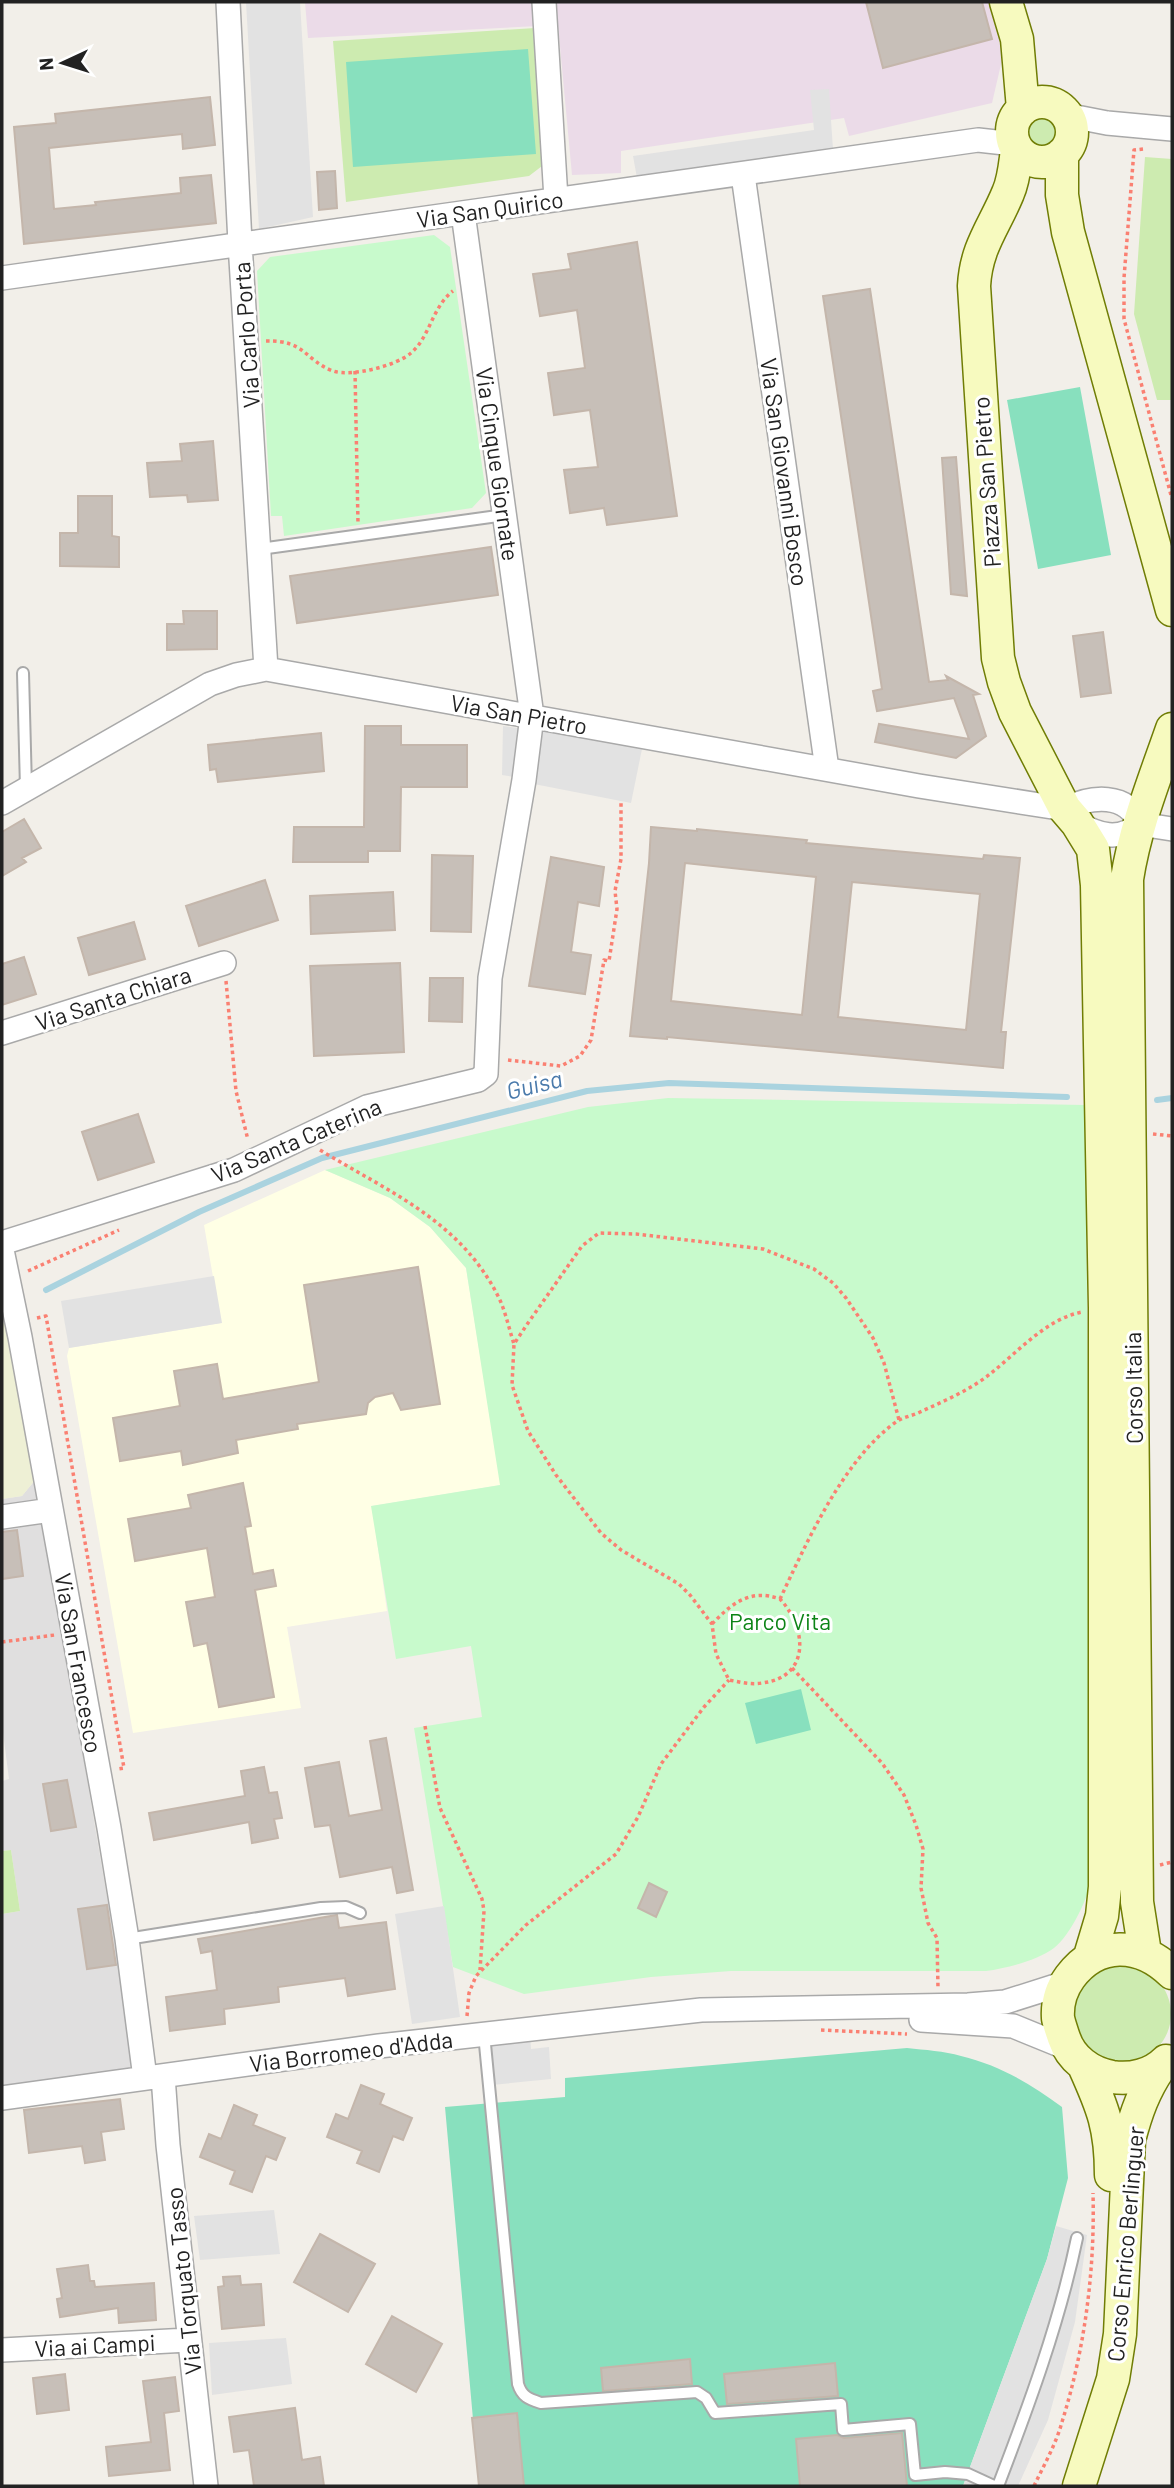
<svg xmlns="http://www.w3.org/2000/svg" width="1174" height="2488" font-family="Barlow,sans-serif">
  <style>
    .residential { fill: #e0dfdf }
    .industrial { fill: #ebdbe8 }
    .education { fill: #ffffe5 }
    .farmland { fill: #eef0d5 }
    .grass { fill: #cdebb0 }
    .park { fill: #c8facc }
    .pitch { fill: #88e0be }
    .parking { fill: #e2e2e2 }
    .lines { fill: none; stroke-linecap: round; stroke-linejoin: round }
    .stream { stroke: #aad3df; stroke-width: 6 }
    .building { fill: #c7bfb8; stroke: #c4b6ab; stroke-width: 2; fill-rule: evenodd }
    .lane-casing { stroke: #a9a9a9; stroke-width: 14 }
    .street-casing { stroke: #a9a9a9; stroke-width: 26 }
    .secondary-casing { stroke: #707d05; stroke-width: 35 }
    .path { stroke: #fa8072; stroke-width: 3.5; stroke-dasharray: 3.5 3.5; stroke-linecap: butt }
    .lane { stroke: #fff; stroke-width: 10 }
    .street { stroke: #fff; stroke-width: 23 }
    .secondary { stroke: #f7fabf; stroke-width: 32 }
    .labels { text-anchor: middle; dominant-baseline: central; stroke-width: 6; stroke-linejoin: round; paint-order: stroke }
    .street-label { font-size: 23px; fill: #222; stroke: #fff }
    .park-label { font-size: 23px; fill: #0c8416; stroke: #fff }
    .water-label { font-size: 24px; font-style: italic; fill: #4a7aab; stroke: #fff }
  </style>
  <rect width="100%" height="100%" fill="#f2efe9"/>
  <path class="residential" d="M36,1479L136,2068L2,2089V1914L20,1911L11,1850L2,1851V1781L9,1779L2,1725V1499L22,1496Z"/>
  <path class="industrial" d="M305,2H994L1002,60L992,103L849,136L844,118L621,151V173L572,175L558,25L308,38Z"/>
  <path class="education" d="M325,1170L390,1198L430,1227L466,1268L501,1485L372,1506L387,1611L287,1627L301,1708L133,1733L67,1356L69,1348L221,1323L204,1225Z"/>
  <path class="farmland" d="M6,1322L36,1479L22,1496L2,1499V1324Z"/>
  <path class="grass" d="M535,28L546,163L529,176L346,202L333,41Z
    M1020 131a22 22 0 1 1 44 0a22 22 0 1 1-44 0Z
    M1145,157L1172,159V400H1157L1134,314Z
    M11,1850L20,1911L2,1914V1851Z
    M1073 2014a49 49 0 1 1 98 0a49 49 0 1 1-98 0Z"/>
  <path class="park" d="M434,235L450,247L486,493L472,508L284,536L282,516H271L257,271L270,257Z
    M668,1098L1085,1105L1093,1875C1089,1896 1071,1935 1054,1948C1036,1961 1007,1968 986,1971H731L651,1977L524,1994L453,1967L414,1728L482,1717L471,1646L396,1659L371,1506L500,1485L466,1268L430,1227L390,1198L325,1170L588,1107Z"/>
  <path class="pitch" d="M528,49L536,154L353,167L346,62Z
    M1080,387L1111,555L1038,569L1007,400Z
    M801,1689L811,1730L756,1744L745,1703Z
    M907,2048C925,2050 944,2051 961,2056C999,2065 1031,2084 1062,2107L1068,2178L1047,2259L963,2486H479L445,2107L565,2097V2078Z"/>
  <path class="parking" d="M246,2H300L313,217L259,229Z
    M829,89L833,150L637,178L633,156L814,130L810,90Z
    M503,726L518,728L514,777L502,775Z
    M544,730L643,744L631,803L534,784L541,736Z
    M214,1276L222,1323L69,1348L61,1301Z
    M444,1906L460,2017L412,2024L395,1914Z
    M530,2033L531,2049L549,2047L551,2079L492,2085L487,2038Z
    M274,2210L280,2254L200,2260L194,2216Z
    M1056,2226L1087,2235L1075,2322L1048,2420L1018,2486H963L1047,2259Z
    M286,2338L292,2384L212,2395L209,2343Z"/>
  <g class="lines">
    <path class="stream" d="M1157,1100L1172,1098
      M46,1290L199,1212L322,1158L587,1091L669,1083L1067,1097"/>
  </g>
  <path class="building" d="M866,2H982L992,39L883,68Z
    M210,97L215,145L183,149L182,134L49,148L54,209L96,205L95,202L181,193L180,178L211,175L216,223L24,244L14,127L56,123L55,114Z
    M335,171L337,208L319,210L317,172Z
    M637,242L677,516L607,525L604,508L570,513L564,470L598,467L590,410L554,415L548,373L585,368L577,310L540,316L533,274L571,269L568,254Z
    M870,289L929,682L948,680L946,676L979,694L973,695L986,736L956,758L875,742L879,724L969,739L954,698L877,711L873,691L882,689L823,296Z
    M213,441L218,500L188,502L187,495L150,497L147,463L182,461L180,444Z
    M956,457L967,596L951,594L942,458Z
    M78,496H112V536L119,537V567L60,566V533H78Z
    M491,547L498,595L297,623L290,576Z
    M183,611H217V649L167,650V624H184Z
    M1103,632L1111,693L1081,697L1073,636Z
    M365,726H401V745H467V787H401L400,851H368V862H293L294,827H364Z
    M321,733L324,771L218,782L216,769L210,770L208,745Z
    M24,819L41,848L22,858L26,862L2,876V832Z
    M651,827L697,831V829L807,840L806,843L983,859L984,855L1020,858L1001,1032H1006L1003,1068L667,1037V1039L630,1036L649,863ZM685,863L816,877L802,1015L671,1001ZM852,882L980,894L966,1030L838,1017Z
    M432,855L473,856L471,932L431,931Z
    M551,857L604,867L599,906L578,902L571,952L591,955L585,994L529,986Z
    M265,880L278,920L199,946L186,906Z
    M393,892L395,930L311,934L310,896Z
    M134,922L145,959L89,975L78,938Z
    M24,957L36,994L2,1005V964Z
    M400,963L404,1052L314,1056L310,966Z
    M430,978H463L462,1022L429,1021Z
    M138,1114L154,1162L98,1180L82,1132Z
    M418,1267L440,1404L401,1410L393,1393L375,1397L368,1403L366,1414L297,1424L298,1429L236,1440L238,1453L183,1465L181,1451L120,1461L113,1418L180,1406L174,1371L217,1364L223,1399L319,1382L304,1285Z
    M243,1483L251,1526L245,1527L253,1574L273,1570L276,1586L255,1590L274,1697L219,1707L207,1643L194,1646L186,1602L215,1597L207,1548L135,1561L128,1519L191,1508L188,1495Z
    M17,1530L23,1576L2,1579V1532Z
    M386,1738L413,1890L397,1893L392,1867L340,1877L330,1825L315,1827L305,1768L339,1762L349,1816L382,1810L370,1741Z
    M264,1767L269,1793L277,1792L282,1818L274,1819L278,1838L252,1843L249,1822L154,1840L149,1813L245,1796L241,1771Z
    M67,1780L76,1827L51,1831L43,1784Z
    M649,1883L667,1892L656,1917L638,1908Z
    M107,1905L116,1965L87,1969L78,1909Z
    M337,1915L339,1928L386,1922L395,1989L348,1996L345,1978L278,1987L279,2002L224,2009L225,2024L170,2031L166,1997L217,1990L212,1951L201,1953L198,1939Z
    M361,2085L384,2094L380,2104L412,2118L403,2140L393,2136L379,2172L357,2163L362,2151L327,2137L336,2114L348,2119Z
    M120,2099L124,2129L101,2132L105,2160L85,2163L82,2146L29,2153L24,2110Z
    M234,2105L257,2115L253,2125L285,2138L276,2160L266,2156L252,2192L230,2184L235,2171L200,2157L209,2134L221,2139Z
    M320,2234L375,2264L348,2312L294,2282Z
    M88,2265L90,2281H94L95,2287L154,2283L156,2320L119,2323L118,2308L60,2317L57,2299L62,2298L57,2269Z
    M240,2276L241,2285L261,2284L264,2325L222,2329L218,2287L224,2286L223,2277Z
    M392,2316L442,2344L416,2392L366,2364Z
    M690,2359L692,2384L603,2391L601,2368Z
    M835,2363L838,2396L727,2404L724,2374Z
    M65,2374L69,2410L37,2414L33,2378Z
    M175,2377L179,2411L164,2413L170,2470L109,2476L106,2447L151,2442L143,2381Z
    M295,2408L302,2460L320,2457L324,2486H254L249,2450L234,2452L229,2417Z
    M517,2413L524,2486H479L472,2418Z
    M902,2433L907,2486H800L796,2439L837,2435L844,2438Z"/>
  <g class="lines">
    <g class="lane-casing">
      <path id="lane" d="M260,549L505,515
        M23,673L26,788
        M127,1939L321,1908L346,1907L360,1913
        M484,2034L518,2384C522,2397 529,2399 541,2403L697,2392L706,2398L715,2413L841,2404L843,2430L910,2424L915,2475L945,2472L968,2474L994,2486
        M998,2486C1029,2405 1059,2324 1077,2238"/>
    </g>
    <g class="street-casing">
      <path id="street" d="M228,2L240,243L266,669
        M544,2L556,199
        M1066,115L1107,123L1172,129
        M743,175L827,769
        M2,278C327,229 653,189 978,140L1014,144
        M2,803L210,684L236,675L266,669L919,786L1065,809C1091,796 1127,792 1140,824
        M1077,823C1098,835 1119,842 1140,824
        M1140,824L1172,829
        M2,1033L224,963
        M2,1243L234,1170L367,1107L478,1080L486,1074L490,978L524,780L532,716L463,213
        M2,1250L20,1337L109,1828L127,1939L145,2078
        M2,1517L51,1510
        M921,2020L1013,2026L1067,2048
        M163,2076L168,2145L206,2486
        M2,2098L379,2046L701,2010L968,2005L1005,2002L1065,1983
        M2,2350L188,2340"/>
    </g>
    <g class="secondary-casing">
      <path id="secondary" d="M1006,2L1017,39L1023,109
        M1012 132a30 30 0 1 1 60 0a30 30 0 1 1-60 0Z
        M1017,150C1015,164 1014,180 1008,193C994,227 976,247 974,286L998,658L1004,682L1015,712L1065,809L1077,823L1093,849L1097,885L1105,1308V1887L1102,1916L1090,1956
        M1062,154V195L1068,232L1172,610
        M1145,1953L1137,1902L1127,879C1135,827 1155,778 1172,729
        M1166,2061C1152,2075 1131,2080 1112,2077C1090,2073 1071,2059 1064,2038C1062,2032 1059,2024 1058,2018C1057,2003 1062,1988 1070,1977C1098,1940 1140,1942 1172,1973
        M1084,2066C1103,2108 1111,2128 1111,2175
        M1079,2486L1113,2379L1120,2334L1129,2140C1136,2113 1144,2090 1160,2067"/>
    </g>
    <path class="path" d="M1143,149L1134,150L1124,278V319L1172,499
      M266,341C306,340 304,360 333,371C351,377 396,366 411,353C430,337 432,307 453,291
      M355,371L358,523
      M226,981L236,1091L248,1140
      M508,1060L561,1066L580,1056L591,1040L604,960L609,961L617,909L615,891L621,859V800
      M1153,1134L1172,1136
      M320,1150C389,1192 461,1221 499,1298C506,1313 509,1329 514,1344
      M28,1271L119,1230
      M37,1318L46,1316L124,1768L117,1769
      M780,1599C807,1542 843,1460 896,1422C903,1417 912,1416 920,1412C944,1401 970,1390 990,1374C1018,1352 1046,1319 1082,1312
      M712,1624C731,1604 750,1588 780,1599C807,1628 811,1677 762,1683C751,1685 740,1682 729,1680L716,1654L712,1624L690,1595L679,1584L621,1550L601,1533L556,1475L528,1431L512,1385L514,1344L528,1323L582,1246L599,1233L636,1234L763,1249L814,1269L833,1283L846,1298L873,1338L884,1363L899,1420
      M2,1642L55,1635
      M792,1668L882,1763L904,1795L916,1825L923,1849L921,1888L928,1923L937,1938L938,1988
      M425,1726L440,1808L482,1899L484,1911L480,1970
      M1160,1865L1172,1862
      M467,2016L469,1993L476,1976L526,1925L616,1854L638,1817L661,1764L704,1707L729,1680
      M821,2030L907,2034
      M1034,2486C1044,2465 1056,2444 1062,2422C1085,2348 1095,2270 1093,2193"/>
    <use href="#lane" class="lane"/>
    <use href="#street" class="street"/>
    <use href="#secondary" class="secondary"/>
  </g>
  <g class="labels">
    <g class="street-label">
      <text transform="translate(490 209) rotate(-8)">Via San Quirico</text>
      <text transform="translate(246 335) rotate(-94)">Via Carlo Porta</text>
      <text transform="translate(498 464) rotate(82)">Via Cinque Giornate</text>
      <text transform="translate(785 472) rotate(82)">Via San Giovanni Bosco</text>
      <text transform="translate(986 482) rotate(-94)">Piazza San Pietro</text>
      <text transform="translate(519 714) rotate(10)">Via San Pietro</text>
      <text transform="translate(113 998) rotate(-18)">Via Santa Chiara</text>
      <text transform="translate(296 1140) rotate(-23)">Via Santa Caterina</text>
      <text transform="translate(1133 1388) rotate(-91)">Corso Italia</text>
      <text transform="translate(79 1663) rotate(80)">Via San Francesco</text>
      <text transform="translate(351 2051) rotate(-7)">Via Borromeo d'Adda</text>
      <text transform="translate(1125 2244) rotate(-85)">Corso Enrico Berlinguer</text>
      <text transform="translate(183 2281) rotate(-96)">Via Torquato Tasso</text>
      <text transform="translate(95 2345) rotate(-3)">Via ai Campi</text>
    </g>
    <g class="park-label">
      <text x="780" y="1621">Parco Vita</text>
    </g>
    <g class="water-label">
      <text transform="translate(534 1084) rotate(-14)">Guisa</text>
    </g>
  </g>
  <rect width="1174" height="2488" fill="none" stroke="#222222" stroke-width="7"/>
  <g transform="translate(63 63) rotate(266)" stroke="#ffffff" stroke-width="5" paint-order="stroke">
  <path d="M0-5L12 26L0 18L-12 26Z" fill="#222222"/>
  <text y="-10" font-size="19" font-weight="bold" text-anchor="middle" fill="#222222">N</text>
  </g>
</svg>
